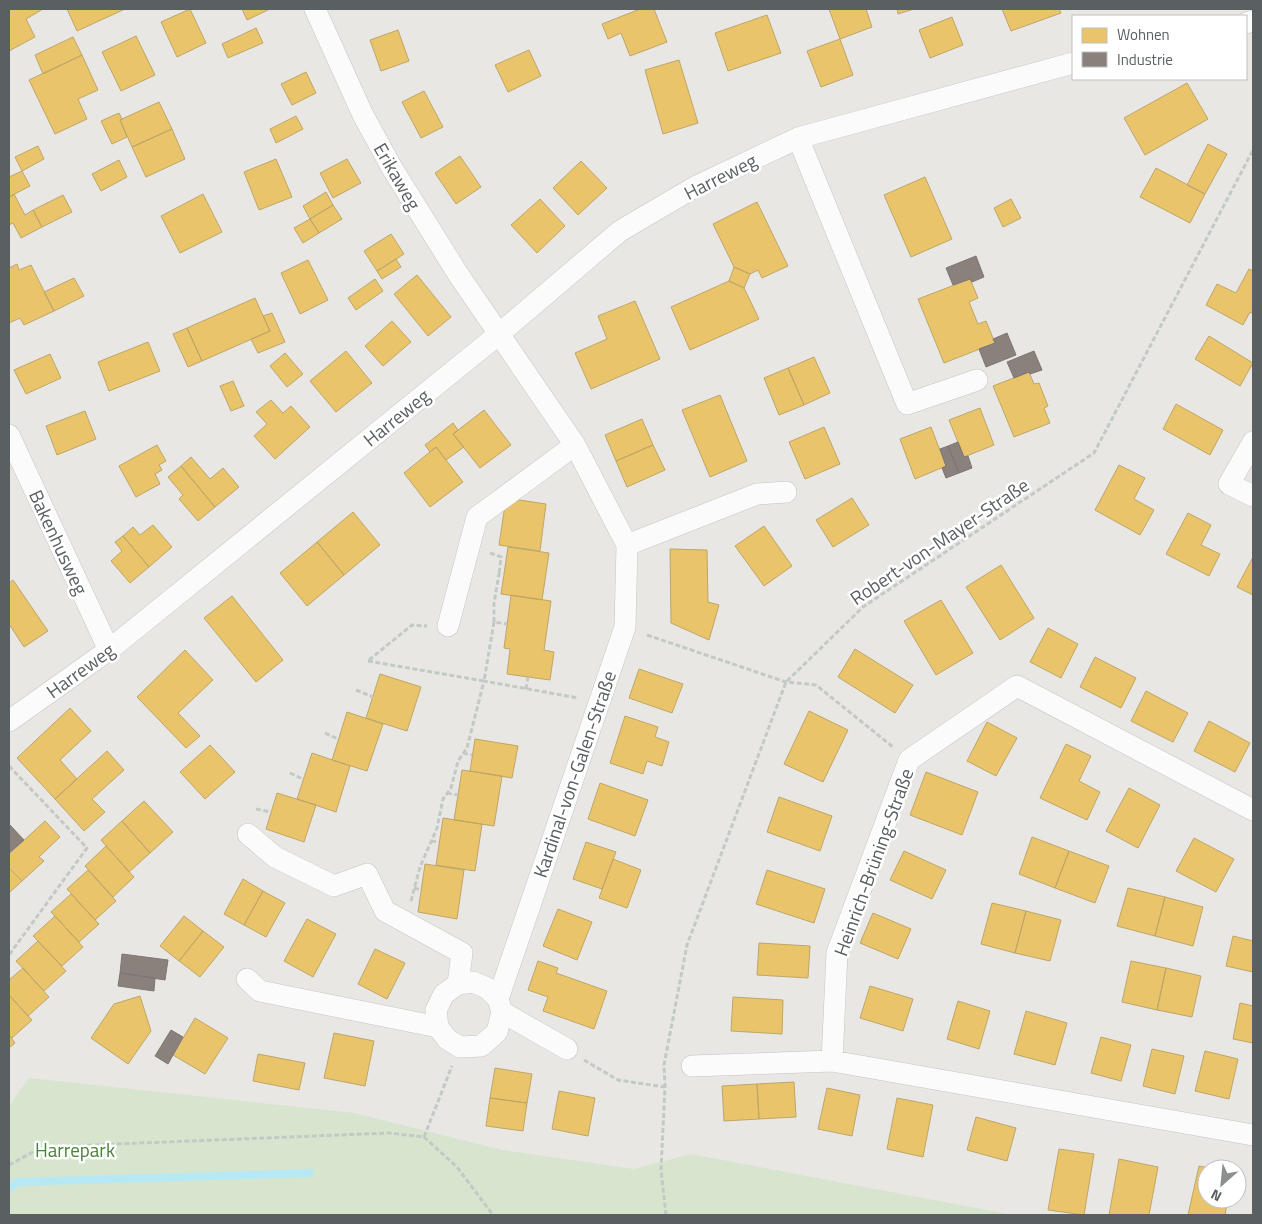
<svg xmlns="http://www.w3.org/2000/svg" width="1262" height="1224" font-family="'Titillium Web',sans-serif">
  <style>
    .green { fill: #d7e5cf }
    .homes { fill: #e9c46a; stroke: #bea668 }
    .industry { fill: #8a817c; stroke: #7c7774 }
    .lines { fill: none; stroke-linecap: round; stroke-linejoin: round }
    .stream { stroke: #b7e9f4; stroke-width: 8 }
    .street-casing { stroke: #c5c5c4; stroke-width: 22 }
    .path { stroke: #c3c9c5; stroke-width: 3; stroke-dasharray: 5 2.5; stroke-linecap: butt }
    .street { stroke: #fcfbfb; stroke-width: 21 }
    .labels { text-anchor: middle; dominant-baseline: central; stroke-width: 5; stroke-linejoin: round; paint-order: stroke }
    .street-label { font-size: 19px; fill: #5a5f62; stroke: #fff }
    .park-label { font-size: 19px; fill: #478338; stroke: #fff }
  </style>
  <rect width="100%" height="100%" fill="#e9e7e4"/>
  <path class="green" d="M29,1078L355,1113L503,1150L634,1169L691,1154L1013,1215H9V1106Z"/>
  <path class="homes" d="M9,9H43L26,19L35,37L9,51Z
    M67,9H125L77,31Z
    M190,9L206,43L177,57L161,22Z
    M242,9H270L247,20Z
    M640,9H654L667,42L630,56L621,33L608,39L602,24Z
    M829,9H866L872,27L840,39Z
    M897,9H914L898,14Z
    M1002,9H1059L1061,13L1011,31Z
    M767,15L781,53L728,71L715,33Z
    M952,17L963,45L930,58L919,30Z
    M256,28L263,43L228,58L222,44Z
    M398,30L409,61L381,71L370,40Z
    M136,36L155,75L121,91L102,52Z
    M73,37L82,55L43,74L35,55Z
    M840,39L853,75L821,87L807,51Z
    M529,50L541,76L508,92L495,65Z
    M82,55L98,90L78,99L87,119L55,134L29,80Z
    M679,60L698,123L663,134L645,70Z
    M306,72L316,93L292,105L281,84Z
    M1187,83L1208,119L1145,155L1124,118Z
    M424,91L443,127L421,138L402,102Z
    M159,102L172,129L132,147L120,120Z
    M119,113L122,119L120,120L127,137L112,144L101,121Z
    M296,116L303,129L276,143L270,129Z
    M172,129L185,159L146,177L132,147Z
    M1208,144L1227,154L1205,194L1187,185Z
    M38,146L44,159L22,171L15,157Z
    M460,156L481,187L456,204L435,173Z
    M276,159L292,197L259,210L244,172Z
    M347,159L361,183L333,198L320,173Z
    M119,160L127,177L101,191L92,174Z
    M581,161L607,188L578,215L553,188Z
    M1156,168L1205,194L1190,223L1140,197Z
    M22,171L30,186L9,197V177Z
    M925,177L952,239L911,257L884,195Z
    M326,192L333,205L310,219L303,206Z
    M14,194L25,215L33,210L42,227L21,238L13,223L9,225V197Z
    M203,194L222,232L180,253L161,216Z
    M63,195L72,212L42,227L33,210Z
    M540,199L565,226L537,253L511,225Z
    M1011,199L1021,218L1003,227L994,208Z
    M757,202L788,266L762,278L758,270L750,274L734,267L713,224Z
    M333,205L342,219L319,233L310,219Z
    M310,219L319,233L303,243L294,228Z
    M391,234L404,254L377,271L364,251Z
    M396,259L401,267L382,279L377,271Z
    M308,260L328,300L300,314L281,273Z
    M17,264L19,270L31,265L54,311L24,325L20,318L9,323V268Z
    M734,267L750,274L744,288L729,281Z
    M1249,269L1253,271V314L1250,312L1243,325L1206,305L1217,284L1236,293Z
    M417,275L451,317L428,336L394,294Z
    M74,278L84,296L54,311L44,292Z
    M375,279L383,291L356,310L348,298Z
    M970,279L978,298L969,302L978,324L986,321L995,343L944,363L918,299Z
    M729,281L744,288L759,319L690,350L671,307Z
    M255,298L270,331L202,361L187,328Z
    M635,301L660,359L591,389L575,353L607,339L598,316Z
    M272,313L285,342L258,353L251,339L270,331L263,316Z
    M392,321L411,342L383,366L365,346Z
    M187,328L202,361L188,367L173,334Z
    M1209,336L1253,363L1240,386L1195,359Z
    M148,342L160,371L109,391L98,362Z
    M346,351L372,383L336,412L310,381Z
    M285,353L303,374L287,387L270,366Z
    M50,354L61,378L26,394L14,370Z
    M814,357L830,393L804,405L788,368Z
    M788,368L804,405L779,415L764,378Z
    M1029,372L1034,384L1039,383L1048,406L1044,408L1050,423L1014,437L993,386Z
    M233,381L244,406L231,411L220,386Z
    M720,395L747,461L710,477L682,410Z
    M271,400L283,413L291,406L310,427L275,459L254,436L267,424L256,412Z
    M1176,404L1223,430L1210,455L1163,429Z
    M980,408L994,445L964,457L949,420Z
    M484,410L511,445L480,468L453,434Z
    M85,411L96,439L57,455L46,426Z
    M642,419L653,445L616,461L605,435Z
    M453,423L458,430L453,434L464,447L446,460L436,447L430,452L425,445Z
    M824,427L840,464L805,479L789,442Z
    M931,427L946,466L915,479L900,439Z
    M157,445L166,461L159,465L162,470L155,474L160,484L136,497L119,466Z
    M653,445L665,470L627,487L616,461Z
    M436,447L463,482L430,507L404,473Z
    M191,457L210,479L223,468L239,487L215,507L181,466Z
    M1119,465L1145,478L1134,499L1154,510L1140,535L1095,510Z
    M181,466L215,507L198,521L179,499L183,495L168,477Z
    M506,498L546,504L540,551L499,545Z
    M852,498L869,525L833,547L816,520Z
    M353,512L380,545L344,575L317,542Z
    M1188,513L1211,525L1201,545L1220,554L1209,576L1166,554Z
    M153,525L172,547L149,567L123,536L133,527L140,535Z
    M764,526L792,566L764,586L735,546Z
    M123,536L149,567L130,583L111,561L122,551L115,542Z
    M317,542L344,575L307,606L280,573Z
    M508,547L549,553L542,600L501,594Z
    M670,549L707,550L708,602L719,605L709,640L671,623Z
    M1253,557V595L1237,587Z
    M1001,565L1034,618L1000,640L966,587Z
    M13,580L48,631L24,647L9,624V583Z
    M511,595L551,601L544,650L554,652L550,680L507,674L510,649L504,648Z
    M232,596L283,660L256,682L204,618Z
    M941,600L973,653L936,675L904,621Z
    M1048,628L1078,644L1061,678L1030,662Z
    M855,649L913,685L895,713L838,677Z
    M185,650L213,680L178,713L200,736L186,748L137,697Z
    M1095,657L1136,678L1121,708L1080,687Z
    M639,669L683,684L672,713L629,698Z
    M380,674L421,687L407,731L366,718Z
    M1146,691L1188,713L1173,742L1131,721Z
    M70,708L91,731L60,760L77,779L55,799L17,758Z
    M809,711L848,730L823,782L784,764Z
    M347,712L383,724L367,771L332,760Z
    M625,716L658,727L655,737L669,742L662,766L647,761L643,774L610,763Z
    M1209,721L1250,743L1235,772L1194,751Z
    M987,722L1017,738L996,776L967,761Z
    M475,739L518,746L512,778L470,771Z
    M1066,744L1091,756L1079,781L1100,792L1087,820L1040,798Z
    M210,745L235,772L205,799L180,772Z
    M107,751L124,770L92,799L105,812L84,831L55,799Z
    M312,753L350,766L336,812L297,799Z
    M462,770L502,776L494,826L454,820Z
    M926,772L978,792L962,835L910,815Z
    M600,783L648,800L635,836L588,819Z
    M1129,788L1160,805L1138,848L1106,831Z
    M277,793L316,805L304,842L266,829Z
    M779,797L832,816L820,851L767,832Z
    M144,801L173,832L150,853L122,821Z
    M443,818L482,824L475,871L436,865Z
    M45,821L60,837L39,857L44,861L22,881L9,868V854Z
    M122,821L150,853L129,872L101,840Z
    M1032,837L1069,851L1055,888L1019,874Z
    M1194,838L1234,859L1216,892L1176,871Z
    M586,842L616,852L602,889L573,879Z
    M106,846L134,877L113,897L85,866Z
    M904,851L946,870L932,899L890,880Z
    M1069,851L1109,866L1095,903L1055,888Z
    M613,859L641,870L627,908L599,898Z
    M425,864L464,870L457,919L418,912Z
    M9,868L22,881L9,893Z
    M88,870L116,901L95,920L67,889Z
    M767,870L825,889L814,923L756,904Z
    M243,879L263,891L244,925L224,914Z
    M1128,888L1165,897L1155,936L1117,926Z
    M263,891L285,903L266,937L244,925Z
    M71,894L99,924L79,942L51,912Z
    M1165,897L1203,907L1193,946L1155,936Z
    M992,903L1026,911L1015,953L981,944Z
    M558,909L592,922L577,960L543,946Z
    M1026,911L1061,920L1050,961L1015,953Z
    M873,913L911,929L898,959L860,943Z
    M55,916L83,947L62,966L33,936Z
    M184,916L203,931L179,961L160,946Z
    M307,919L336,934L313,977L284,961Z
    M203,931L224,947L200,977L179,961Z
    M1233,936L1253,941V972L1226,966Z
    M38,941L66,971L44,991L16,961Z
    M759,943L810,946L808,978L757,975Z
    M375,949L405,963L387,999L358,984Z
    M538,961L558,968L556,973L607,991L594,1029L543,1011L548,997L528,990Z
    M1131,961L1166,968L1157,1010L1122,1002Z
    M23,968L49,997L28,1016L9,995V980Z
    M1166,968L1201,976L1192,1017L1157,1010Z
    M870,986L913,999L903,1031L860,1018Z
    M9,995L32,1020L12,1038L9,1035Z
    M140,996L151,1031L128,1064L91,1038L114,1004Z
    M733,997L783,1000L782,1034L731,1031Z
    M958,1001L990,1011L979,1049L947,1039Z
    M1240,1003L1253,1006V1043L1233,1039Z
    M1026,1011L1067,1023L1055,1065L1014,1054Z
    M195,1018L228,1038L205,1074L173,1055Z
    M334,1033L374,1041L365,1086L324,1078Z
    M9,1035L15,1043L9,1048Z
    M1101,1037L1131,1045L1121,1081L1091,1073Z
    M1152,1049L1184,1056L1175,1094L1143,1086Z
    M1205,1051L1238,1059L1229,1099L1195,1091Z
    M258,1054L305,1063L299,1090L253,1081Z
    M495,1068L532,1074L527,1103L490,1098Z
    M794,1082L796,1117L759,1119L757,1084Z
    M757,1084L759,1119L724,1121L722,1086Z
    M827,1088L860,1095L852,1136L818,1129Z
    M559,1091L595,1098L588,1136L552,1129Z
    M490,1098L527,1103L523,1131L486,1126Z
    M897,1098L933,1105L923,1157L887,1149Z
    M976,1117L1016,1128L1007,1161L967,1150Z
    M1059,1149L1094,1154L1084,1215L1048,1210Z
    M1119,1159L1158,1167L1149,1215H1109Z
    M1199,1166L1215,1169H1207V1199H1228L1225,1215H1188Z"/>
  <path class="industry" d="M976,256L984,277L972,282L970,279L953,285L946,268Z
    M1007,333L1016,355L986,367L979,349L995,343L993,339Z
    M1034,351L1042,370L1030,374L1029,372L1014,378L1007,362Z
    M958,442L964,457L968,456L972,468L959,473L948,446Z
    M948,446L959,473L946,478L942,468L946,466L940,449Z
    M9,824L24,840L9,853Z
    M122,954L168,960L165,980L120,973Z
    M120,973L155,978L154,991L118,986Z
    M171,1030L183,1037L168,1064L155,1056Z"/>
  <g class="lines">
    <path class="stream" d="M9,1189L17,1182L310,1173"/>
    <g class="street-casing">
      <path id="street" d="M315,9L363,115L392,168L458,274L575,445L627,545L625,627L498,999
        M1246,23L1253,21
        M798,138L907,404L977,380
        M9,435L109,650
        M1253,442L1229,484L1253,496
        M627,545L757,494L786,492
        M448,626L477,517L575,445
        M9,721L109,650L499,334L620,231L695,187L798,138L1073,63
        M1253,810L1017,686L909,760L837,953L832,1061L1253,1135
        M248,834L275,857L334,886L367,874L385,911L462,953L458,984
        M247,979L260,991L438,1027L447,1039L460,1047L481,1046L497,1032L502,1012L498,999L487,988L473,982L458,984L444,994L436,1010L438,1027
        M502,1012L567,1049
        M692,1066L832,1061"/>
    </g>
    <path class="path" d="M490,553L501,557L499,574
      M494,622V603L499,574L504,575
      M647,635L786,682L816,685L893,747
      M369,660L412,625L427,626
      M368,661L484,681L494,622L507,624
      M526,689L528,677
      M356,690L373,697
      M325,733L338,739
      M463,753L472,755
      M9,766L87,848L9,955
      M290,773L303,779
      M447,793L458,795
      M256,809L271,812
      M431,841L439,842
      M414,888L421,890
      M411,901L420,867L437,828L443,799L451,788L458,761L467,748L484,681L578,698
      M584,1060L618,1080L665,1087
      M424,1137L452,1066
      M9,1165L42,1147L389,1133L424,1137L457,1167L493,1215
      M666,1215L661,1170L665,1087L664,1065L687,945L786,682L863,607L1094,453L1253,150"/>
    <use href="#street" class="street"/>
  </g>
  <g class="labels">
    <g class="street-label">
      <text transform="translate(398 176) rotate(60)">Erikaweg</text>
      <text transform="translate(720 176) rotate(-27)">Harreweg</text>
      <text transform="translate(396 417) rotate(-39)">Harreweg</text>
      <text transform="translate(939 541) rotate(-34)">Robert-von-Mayer-Straße</text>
      <text transform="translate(59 542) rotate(65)">Bakenhusweg</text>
      <text transform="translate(80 670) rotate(-36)">Harreweg</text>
      <text transform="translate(574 774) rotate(-71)">Kardinal-von-Galen-Straße</text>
      <text transform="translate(873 862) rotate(-70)">Heinrich-Brüning-Straße</text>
    </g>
    <g class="park-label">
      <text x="75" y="1149">Harrepark</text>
    </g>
  </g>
  <rect width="1262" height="1224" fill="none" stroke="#5a5f62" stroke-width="20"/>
  <rect x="1072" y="15" width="175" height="65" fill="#ffffff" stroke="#bdbfc0"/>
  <rect x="1082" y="28" width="25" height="15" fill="#e9c46a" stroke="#bdbfc0"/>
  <text x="1117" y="40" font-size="15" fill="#5a5f62">Wohnen</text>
  <rect x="1082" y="52" width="25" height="15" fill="#8a817c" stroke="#bdbfc0"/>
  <text x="1117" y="65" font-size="15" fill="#5a5f62">Industrie</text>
  <g transform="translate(1222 1184) rotate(207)"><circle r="24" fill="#ffffff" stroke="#bdbfc0"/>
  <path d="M0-4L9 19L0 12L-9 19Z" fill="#8c8f90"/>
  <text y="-8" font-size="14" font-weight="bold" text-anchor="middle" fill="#5a5f62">N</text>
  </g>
</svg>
